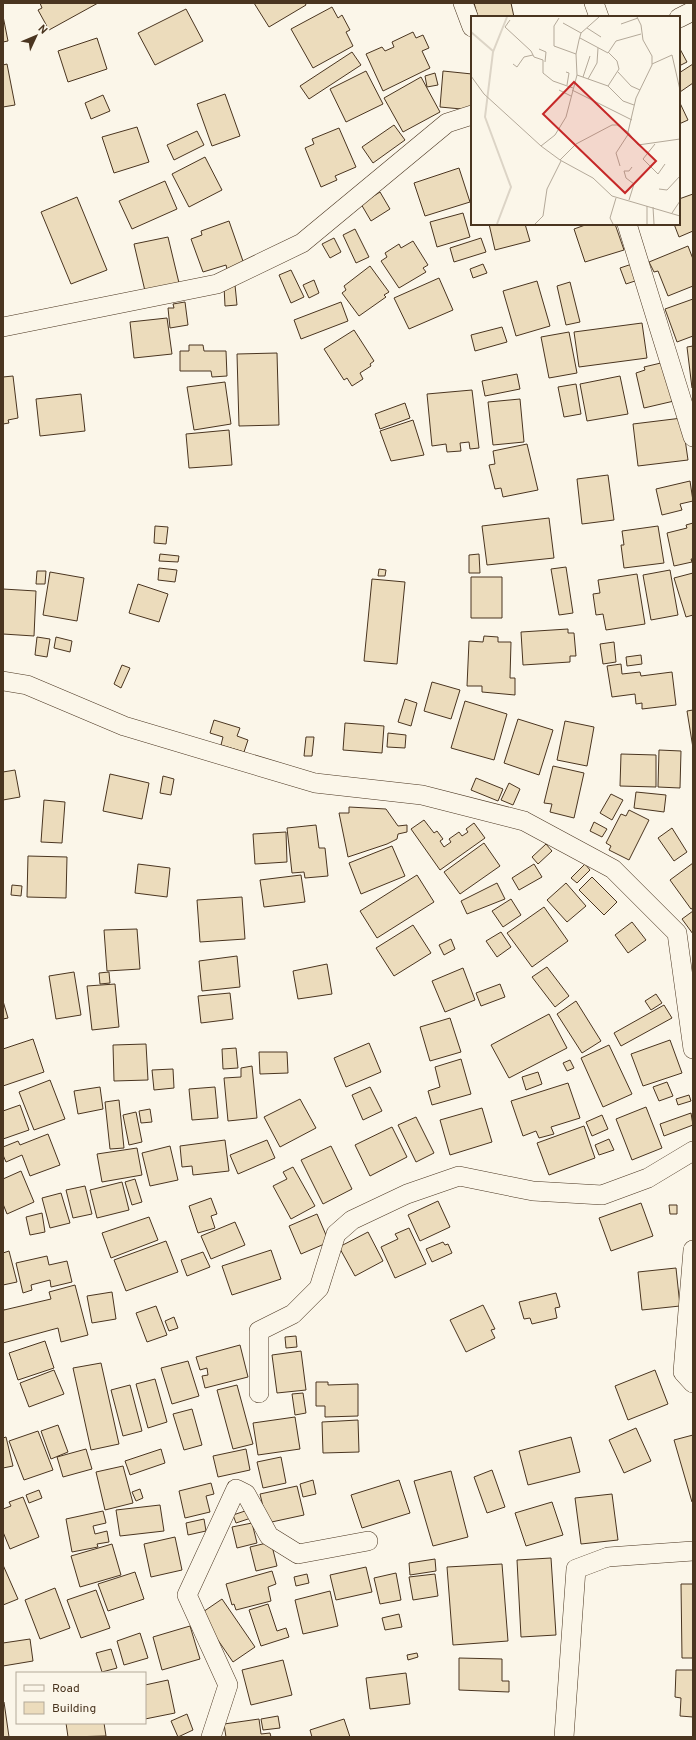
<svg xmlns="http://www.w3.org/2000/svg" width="696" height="1740" font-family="Overpass,sans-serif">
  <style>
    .building { fill: #ecdcbc; stroke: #4a3520 }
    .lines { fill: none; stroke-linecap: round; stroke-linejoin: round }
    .minor-casing { stroke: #4a3520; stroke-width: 20 }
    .minor { stroke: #fbf6e9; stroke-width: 19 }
    .inset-river { fill: none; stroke: #dcd4c6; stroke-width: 2 }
    .inset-road { fill: none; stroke: #b4a999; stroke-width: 1 }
    .view { fill: #c62828; fill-opacity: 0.15; stroke: #c62828; stroke-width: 2 }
    .inset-edge { fill: none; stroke: #4a3520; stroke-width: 2 }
  </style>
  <rect width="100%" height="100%" fill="#fbf6e9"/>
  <path class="building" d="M40,3H98L49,30L38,10L42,8Z
    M254,3H305L306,5L269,27Z
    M474,3H511L514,17H478Z
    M332,7L338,18L342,15L350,30L346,32L353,46L313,68L291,29Z
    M186,9L203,41L155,65L138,33Z
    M3,16L8,41L3,42Z
    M413,32L416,38L423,35L429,48L422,51L430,68L383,91L366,54L382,47L385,51L394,47L392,42Z
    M97,38L107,69L68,82L58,51Z
    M680,49L687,62L679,66V50Z
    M352,52L361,65L309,99L300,86Z
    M7,64L15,105L3,107V65Z
    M693,64V83L680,92L679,73Z
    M366,71L383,104L346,122L330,89Z
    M443,71L472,74V110L440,107Z
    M435,73L438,85L427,87L425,76Z
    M421,77L440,112L403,132L384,98Z
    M225,94L240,136L212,146L197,104Z
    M103,95L110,111L91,119L85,103Z
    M679,101L688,120L679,124Z
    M394,125L405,140L373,163L362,147Z
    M137,127L149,162L114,173L102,137Z
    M339,128L356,167L335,176L337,180L321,187L305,148L314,144L312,139Z
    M197,131L204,145L174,160L167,145Z
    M205,157L222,190L189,207L172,174Z
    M459,168L470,202L425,216L414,183Z
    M165,181L177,209L132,229L119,201Z
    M380,192L390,209L371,221L361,204Z
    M693,194V231L679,237L674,224H679V199Z
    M77,197L107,270L71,284L41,212Z
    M463,213L470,237L437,247L430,222Z
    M229,221L244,264L227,269L226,265L203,272L191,239L202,235L201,231Z
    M489,224H525L530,241L495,250Z
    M588,224H615L624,250L585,262L574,229Z
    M355,229L369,257L356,263L343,235Z
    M168,237L179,283L145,291L134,244Z
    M334,238L341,252L330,258L322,244Z
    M481,238L486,252L454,262L450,248Z
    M413,241L428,265L423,268L426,272L399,288L381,261L387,257L385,253L399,244L401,248Z
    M688,246L693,259V286L668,296L658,271L654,272L649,262Z
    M483,264L487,273L473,278L470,269Z
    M632,264L638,280L626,284L620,268Z
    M370,266L389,292L384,295L386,297L359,316L342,293L346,290L344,286Z
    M291,270L304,297L291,303L279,275Z
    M439,278L453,310L409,329L394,298Z
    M314,280L319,293L309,298L303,285Z
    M537,281L550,326L516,336L503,291Z
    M570,282L580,322L566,325L557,286Z
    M235,285L237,305L225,306L224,286Z
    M693,299V336L677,342L665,309Z
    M185,302L188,325L170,328L168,308H174L173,304Z
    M341,302L348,321L301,339L294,320Z
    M167,318L172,354L134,358L130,322Z
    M642,323L647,358L579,367L574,332Z
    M502,327L507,342L475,351L471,335Z
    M354,330L374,361L370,364L371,366L360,373L363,379L352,386L347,378L344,380L324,349Z
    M569,332L577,373L549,378L541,337Z
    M189,345H203L204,351H226L227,376L212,377L211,371H180V351H189Z
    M693,346V388H692L687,347Z
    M277,353L279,425L239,426L237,354Z
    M665,362L674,401L644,408L636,373L645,370L644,367Z
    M517,374L520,389L485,396L482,381Z
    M13,376L18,418L8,420L9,423L3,424V377Z
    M620,376L628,414L587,421L580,384Z
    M225,382L231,424L194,430L187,387Z
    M576,384L581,414L564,417L558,387Z
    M472,390L479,448L470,449L469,442L460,443L461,451L447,452L446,444L432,446L427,394Z
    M81,394L85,431L40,436L36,399Z
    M520,399L524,442L493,445L488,402Z
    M405,403L410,418L380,429L375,414Z
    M682,418L688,460L638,466L633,424Z
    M413,420L424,455L391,461L380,431Z
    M229,430L232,465L189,468L186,434Z
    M527,444L538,490L503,497L501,488L495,489L489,465L495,464L493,451Z
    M608,475L614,520L582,524L577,479Z
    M690,481L693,501L680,504L682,510L662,515L656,489Z
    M549,518L554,558L487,565L482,526Z
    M693,523V559H691L692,562L674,566L667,533L687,528L686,525Z
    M155,526L168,527L166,544L154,543Z
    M658,526L664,563L624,568L621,545H624L622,531Z
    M160,554L179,556L178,562L159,561Z
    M479,554L480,573H469V555Z
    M566,567L573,613L559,615L551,569Z
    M159,568L177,570L175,582L158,580Z
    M379,569L386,570L385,576H378Z
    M670,570L678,615L651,620L643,575Z
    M37,571H46L45,584H36Z
    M50,572L84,578L77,621L43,615Z
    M693,573V615L686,617L674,578Z
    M637,574L645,624L606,630L603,614L596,615L593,594L600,593L598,580Z
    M471,577H502V618H471Z
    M372,579L405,582L397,664L364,661Z
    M138,584L168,594L159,622L129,613Z
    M3,589L36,591L34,636L3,634Z
    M568,629V633H574L576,656H570V662L523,665L521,632Z
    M484,636L498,637V642H511L510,678H515V695L482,692V686H467L469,641L483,642Z
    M37,637L50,639L47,657L35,655Z
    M56,637L72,641L70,652L54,648Z
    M614,642L616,662L603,664L600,644Z
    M641,655L642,664L627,666L626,657Z
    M621,664L622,674L640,672L641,676L672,672L676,705L642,709V703L636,704L635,694L612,697L607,666Z
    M122,665L130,668L121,688L114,684Z
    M432,682L460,690L451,719L424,711Z
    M405,699L417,703L411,726L398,722Z
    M465,701L507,714L494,760L451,748Z
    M693,710V748L687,711Z
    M518,719L553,730L539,775L504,763Z
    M214,720L240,728L237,736L248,740L244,752L221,745L223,737L210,733Z
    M565,721L594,727L587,766L557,760Z
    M345,723L384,726L382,753L343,750Z
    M388,733L406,735L405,748L387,747Z
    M306,737H314L312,756H304Z
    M659,750L681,751L680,788L658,787Z
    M621,754L656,755V787L620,786Z
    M553,766L584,773L574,818L550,812L552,804L544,803Z
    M15,770L20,797L3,800V772Z
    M110,774L149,783L142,819L103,811Z
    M163,776L174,779L171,795L160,793Z
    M476,778L503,789L498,801L471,790Z
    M509,783L520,789L513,805L501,800Z
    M636,792L666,795L664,812L634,808Z
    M611,794L623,800L612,820L600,813Z
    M44,800L65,802L62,843L41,842Z
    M349,807L386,809L398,826L407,825V832L398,834L397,839L387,844L348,857L339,813H349Z
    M629,810L649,820L629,860L609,850L611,846L606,843L621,814L626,816Z
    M424,820L434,833L437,831L443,839L440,841L444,847L451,842L449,839L459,832L462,836L468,832L466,829L474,823L485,838L440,870L411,829Z
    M594,822L607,829L602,837L590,831Z
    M316,825L319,848H325L328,876L305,878L304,872L292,873L287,828Z
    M672,828L687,852L674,861L658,838Z
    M286,832L287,862L255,864L253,834Z
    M484,843L500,866L460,894L444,872Z
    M546,844L552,851L538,864L532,857Z
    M392,846L405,876L361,894L349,863Z
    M28,856L67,857L66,898L27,897Z
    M693,863V908L691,909L670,880Z
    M138,864L170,868L167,897L135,893Z
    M534,864L542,877L519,890L512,878Z
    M585,864L590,870L577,883L571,878Z
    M301,875L305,902L264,907L260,880Z
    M417,875L434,902L377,938L360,911Z
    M592,877L617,902L604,915L579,890Z
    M497,883L505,899L467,914L461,901Z
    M566,883L586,906L567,922L547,900Z
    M12,885L22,886L21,896L11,895Z
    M242,897L245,939L200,942L197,900Z
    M511,899L521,915L503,927L492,911Z
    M544,907L568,941L532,967L507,933Z
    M693,911V934L682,919Z
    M632,922L646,940L628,953L615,935Z
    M413,925L431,953L394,976L376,948Z
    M137,929L140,969L107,971L104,930Z
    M501,932L511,947L497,957L486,941Z
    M451,939L455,949L444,955L439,945Z
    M237,956L240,987L202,991L199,961Z
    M327,964L332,994L298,999L293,971Z
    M547,967L569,996L555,1007L532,977Z
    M463,968L475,1000L445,1012L432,981Z
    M74,972L81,1015L56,1019L49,976Z
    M109,972L110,983L100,984L99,973Z
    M115,984L119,1027L92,1030L87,986Z
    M500,984L505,997L481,1006L476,993Z
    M230,993L233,1019L201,1023L198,996Z
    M656,994L662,1003L651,1010L645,1001Z
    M3,1001L8,1018L3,1019Z
    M576,1001L601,1041L582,1053L557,1014Z
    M664,1005L672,1018L621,1046L614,1033Z
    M549,1014L567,1048L509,1078L491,1045Z
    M450,1018L461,1052L430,1061L420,1027Z
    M33,1039L44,1072L3,1086V1049Z
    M670,1040L682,1073L643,1086L631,1054Z
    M369,1043L381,1072L346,1087L334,1058Z
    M146,1044L148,1080L114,1081L113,1045Z
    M609,1045L632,1094L603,1107L581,1058Z
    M236,1048L238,1068L223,1069L222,1049Z
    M259,1052H287L288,1073L260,1074Z
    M461,1059L471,1094L432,1105L428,1091L440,1087L435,1067Z
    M570,1060L574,1068L567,1071L563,1063Z
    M252,1066L257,1118L228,1121L224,1078L241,1077V1068Z
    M173,1069L174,1088L154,1090L152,1070Z
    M538,1072L542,1084L526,1090L522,1077Z
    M50,1080L65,1119L34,1130L19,1092Z
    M667,1082L673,1096L659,1101L653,1087Z
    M568,1083L580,1118L551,1127L554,1134L539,1138L536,1131L523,1136L511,1101Z
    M100,1087L103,1109L78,1114L74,1091Z
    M215,1087L218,1118L192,1120L189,1089Z
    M370,1087L382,1111L363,1120L352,1095Z
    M689,1095L691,1101L678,1105L676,1099Z
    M300,1099L316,1128L280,1147L264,1117Z
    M119,1100L124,1148L110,1149L105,1102Z
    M20,1105L29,1130L3,1139V1111Z
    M646,1107L662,1148L632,1160L616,1119Z
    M482,1108L492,1142L450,1155L440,1120Z
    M150,1109L152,1122L141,1123L139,1111Z
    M136,1112L142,1142L129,1145L123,1115Z
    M691,1113L693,1125L664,1136L660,1124Z
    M602,1115L608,1129L592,1136L586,1122Z
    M416,1117L434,1153L416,1162L398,1125Z
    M584,1126L595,1158L549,1175L537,1143Z
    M392,1127L407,1157L370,1176L355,1145Z
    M48,1134L60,1165L30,1176L22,1155L6,1162L3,1155V1147L18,1141L20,1145Z
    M609,1139L614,1150L599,1155L595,1145Z
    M225,1140L229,1171L193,1175L192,1166L182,1167L180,1146Z
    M267,1140L275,1158L238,1174L230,1155Z
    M170,1146L178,1180L150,1186L142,1153Z
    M331,1146L352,1189L323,1204L301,1160Z
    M137,1148L142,1175L102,1182L97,1154Z
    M293,1167L315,1206L291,1219L273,1186L287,1179L283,1172Z
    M21,1171L34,1202L7,1214L3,1204V1179Z
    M135,1179L142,1202L132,1205L125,1182Z
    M122,1182L129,1210L97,1218L90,1190Z
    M85,1186L92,1214L73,1218L66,1190Z
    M61,1193L70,1223L50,1228L42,1198Z
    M211,1198L217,1214L211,1216L215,1228L198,1233L189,1206Z
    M438,1201L450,1227L420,1241L408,1215Z
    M641,1203L653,1236L611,1251L599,1218Z
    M669,1205H677V1214H670Z
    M42,1213L45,1232L30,1235L26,1217Z
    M317,1214L329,1242L301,1254L289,1226Z
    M149,1217L158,1240L111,1258L102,1233Z
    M235,1222L245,1245L211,1259L201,1236Z
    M409,1228L426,1264L395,1278L381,1247L398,1239L395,1234Z
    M368,1232L383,1261L355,1276L339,1247Z
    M166,1241L178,1272L126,1291L114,1260Z
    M443,1242L445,1245L448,1244L452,1253L432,1262L426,1249Z
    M271,1250L281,1279L232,1295L222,1266Z
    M9,1251L17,1282L3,1285V1253Z
    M203,1252L210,1267L187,1276L181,1260Z
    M47,1256L49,1265L67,1261L72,1282L51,1287L50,1280L31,1285L32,1290L23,1293L16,1263Z
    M676,1268L680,1306L642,1310L638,1272Z
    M75,1285L88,1335L61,1342L58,1328L3,1343V1307L4,1310L51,1299L49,1292Z
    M112,1292L116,1319L92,1323L87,1296Z
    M556,1293L560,1307L555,1308L557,1318L532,1324L530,1318L524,1319L519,1302Z
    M483,1305L495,1329L491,1330L495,1338L466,1352L450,1320Z
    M156,1306L167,1335L147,1342L136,1313Z
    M174,1317L178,1328L169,1331L165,1321Z
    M296,1336L297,1347L286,1348L285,1337Z
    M45,1341L54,1368L18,1380L9,1353Z
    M240,1345L248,1377L205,1388L202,1376L208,1375L207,1368L200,1370L196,1357Z
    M301,1351L306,1390L277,1393L272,1355Z
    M188,1361L199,1396L172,1404L161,1368Z
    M101,1363L119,1444L91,1450L73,1368Z
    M54,1370L64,1394L29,1407L20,1383Z
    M655,1370L668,1404L628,1420L615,1386Z
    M155,1379L167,1422L148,1428L136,1384Z
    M316,1382H328V1385L358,1384V1416L325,1417V1406H316Z
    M130,1385L142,1431L123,1436L111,1390Z
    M237,1385L253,1444L233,1449L217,1390Z
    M303,1393L306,1413L295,1415L292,1394Z
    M192,1409L202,1445L184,1450L173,1414Z
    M295,1417L300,1449L258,1455L253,1423Z
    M358,1420L359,1452L323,1453L322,1422Z
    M58,1425L68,1452L51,1459L41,1431Z
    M636,1428L651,1461L624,1473L609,1440Z
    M38,1431L53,1470L24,1480L9,1441Z
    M693,1435V1502H692L674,1440Z
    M6,1437L13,1466L3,1468V1438Z
    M571,1437L580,1472L528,1485L519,1451Z
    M86,1449L92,1469L63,1477L57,1457Z
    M161,1449L165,1463L130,1475L125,1461Z
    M246,1449L250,1470L218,1477L213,1456Z
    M281,1457L286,1483L263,1488L257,1462Z
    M123,1466L133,1503L105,1510L96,1472Z
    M492,1470L505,1507L487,1513L474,1477Z
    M451,1471L468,1537L433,1546L414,1481Z
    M313,1480L316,1494L303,1497L300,1484Z
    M399,1480L410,1513L362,1528L351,1495Z
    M211,1483L214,1494L206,1496L210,1512L185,1518L179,1491Z
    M297,1486L304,1515L267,1523L260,1494Z
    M140,1489L143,1498L136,1501L132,1492Z
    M39,1490L42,1498L29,1503L26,1495Z
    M612,1494L618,1540L581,1544L575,1498Z
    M23,1497L39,1537L10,1549L3,1532V1509L11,1506L9,1502Z
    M552,1502L563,1535L526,1546L515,1513Z
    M160,1505L164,1531L120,1536L116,1510Z
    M248,1510L251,1518L236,1523L233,1515Z
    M103,1511L106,1523L93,1526L95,1534L107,1531L109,1542L97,1544L98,1547L72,1552L66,1519Z
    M204,1519L206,1531L188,1535L186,1523Z
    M252,1523L257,1543L237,1548L232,1527Z
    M175,1537L182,1570L151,1577L144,1544Z
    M271,1542L277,1566L256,1571L250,1547Z
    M112,1544L121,1575L80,1587L71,1556Z
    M551,1558L556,1635L521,1637L517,1560Z
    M435,1559L436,1571L410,1575L409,1563Z
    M502,1564L508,1641L453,1645L447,1567Z
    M3,1565L18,1599L3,1605Z
    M366,1567L372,1592L336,1600L330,1575Z
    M272,1571L276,1584L268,1587L271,1601L236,1610L234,1604L232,1605L226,1584Z
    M135,1572L144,1599L108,1611L98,1584Z
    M396,1573L401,1600L380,1604L374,1578Z
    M307,1574L309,1583L296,1586L294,1577Z
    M435,1574L438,1596L413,1600L409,1577Z
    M681,1584H693V1658H682Z
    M55,1588L70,1628L40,1639L25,1600Z
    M96,1590L110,1628L81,1638L67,1600Z
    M330,1591L338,1626L303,1634L295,1600Z
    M222,1599L255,1647L233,1662L200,1614Z
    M268,1604L277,1631L286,1628L289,1637L261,1646L249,1610Z
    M399,1614L402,1627L385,1630L382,1618Z
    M190,1626L200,1659L162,1670L153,1637Z
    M140,1633L148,1658L124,1665L117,1641Z
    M30,1639L33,1661L3,1666V1643Z
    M111,1649L117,1668L102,1672L96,1653Z
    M417,1653L418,1657L408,1660L407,1655Z
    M459,1658L502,1659V1681H509V1692L459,1690Z
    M283,1660L292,1695L251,1705L242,1670Z
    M676,1670H693V1717L680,1716L681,1698L675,1697Z
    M406,1673L410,1704L370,1709L366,1678Z
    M168,1680L175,1713L145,1719V1685Z
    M3,1702H4L9,1737H3Z
    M187,1714L193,1730L178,1737L171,1721Z
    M278,1716L280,1728L263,1730L261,1719Z
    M259,1719L261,1734L270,1733L271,1737H226L224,1724Z
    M344,1719L350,1737H312L310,1730Z
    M66,1723H104L106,1736L68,1737Z"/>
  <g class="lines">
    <g class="minor-casing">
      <path id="minor" d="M463,3L472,27
        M594,3L599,17
        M679,18L693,11
        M627,224L693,437
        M3,327L217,284L302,243L447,123L472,115
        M3,681L27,685L124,726L315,783L422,795L524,821L613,869L677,933L693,1049
        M693,1250L683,1372L693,1383
        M259,1393V1331L293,1314L319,1288L336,1234L352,1220L407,1194L459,1176L533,1191L602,1195L648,1178L693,1151
        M211,1737L228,1685L187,1595L236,1489L246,1494L269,1536L298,1554L368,1541
        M564,1737L576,1569L608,1557L693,1551"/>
    </g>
    <use href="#minor" class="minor"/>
  </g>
  <g transform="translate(471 16)">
    <rect width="209" height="209" fill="#fbf6e9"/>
    <path class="inset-river" d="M0,16L22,35M26,208L40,171L14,101L22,36L36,1"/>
    <path class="inset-road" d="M88,2L83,10V30L105,38M39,4L34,11L60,35L63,41L72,44V57L82,65L102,72M92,7L110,17M150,8L167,2M116,12L130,21M109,22L137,37L145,25L170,18M68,33L75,36L74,46M42,48L46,51L53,41L62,39M181,48L201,39L209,74M95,56L98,57L96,69M147,56L160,70L169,74M106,59L137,70L152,85L163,89M0,60L13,78L70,130L89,144L122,162L141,180L209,200M112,61L119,40M117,63L126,47L127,32M137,70L148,53L146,45L137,36M88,74L100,80M101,74L161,104M157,116L165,82L181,49V40L172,24L170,9L166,1M184,128L172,143L187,158L194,148M70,130L84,119L95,101L106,59L105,38L108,24L110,17L128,1M89,144L105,128L141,109H146L157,116L167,129L209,123M149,150L145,137L158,117M188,173L196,174L209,160M158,184L163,168L155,162L153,155H158L161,151M182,191L183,208M201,197L209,185M64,208L72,200L76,173L90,145M142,208L139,202L145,182M176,208V190"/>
    <path class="view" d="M103,66L185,145L154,177L72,98Z"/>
    <rect width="209" height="209" class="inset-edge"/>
  </g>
  <rect width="696" height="1740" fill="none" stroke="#4a3520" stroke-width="8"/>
  <rect x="16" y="1672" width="130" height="52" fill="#fbf6e9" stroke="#b4a999"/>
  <rect x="24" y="1685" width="20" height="6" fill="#fbf6e9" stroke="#b4a999"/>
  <text x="52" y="1692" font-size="12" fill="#4a3520">Road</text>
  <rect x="24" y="1702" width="20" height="12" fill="#ecdcbc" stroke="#b4a999"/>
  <text x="52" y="1712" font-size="12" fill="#4a3520">Building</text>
  <g transform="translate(36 36) rotate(46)" stroke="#fbf6e9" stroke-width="3" paint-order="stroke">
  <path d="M0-3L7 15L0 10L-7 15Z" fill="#4a3520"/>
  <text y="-6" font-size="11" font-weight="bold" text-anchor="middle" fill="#4a3520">N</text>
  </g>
</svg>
